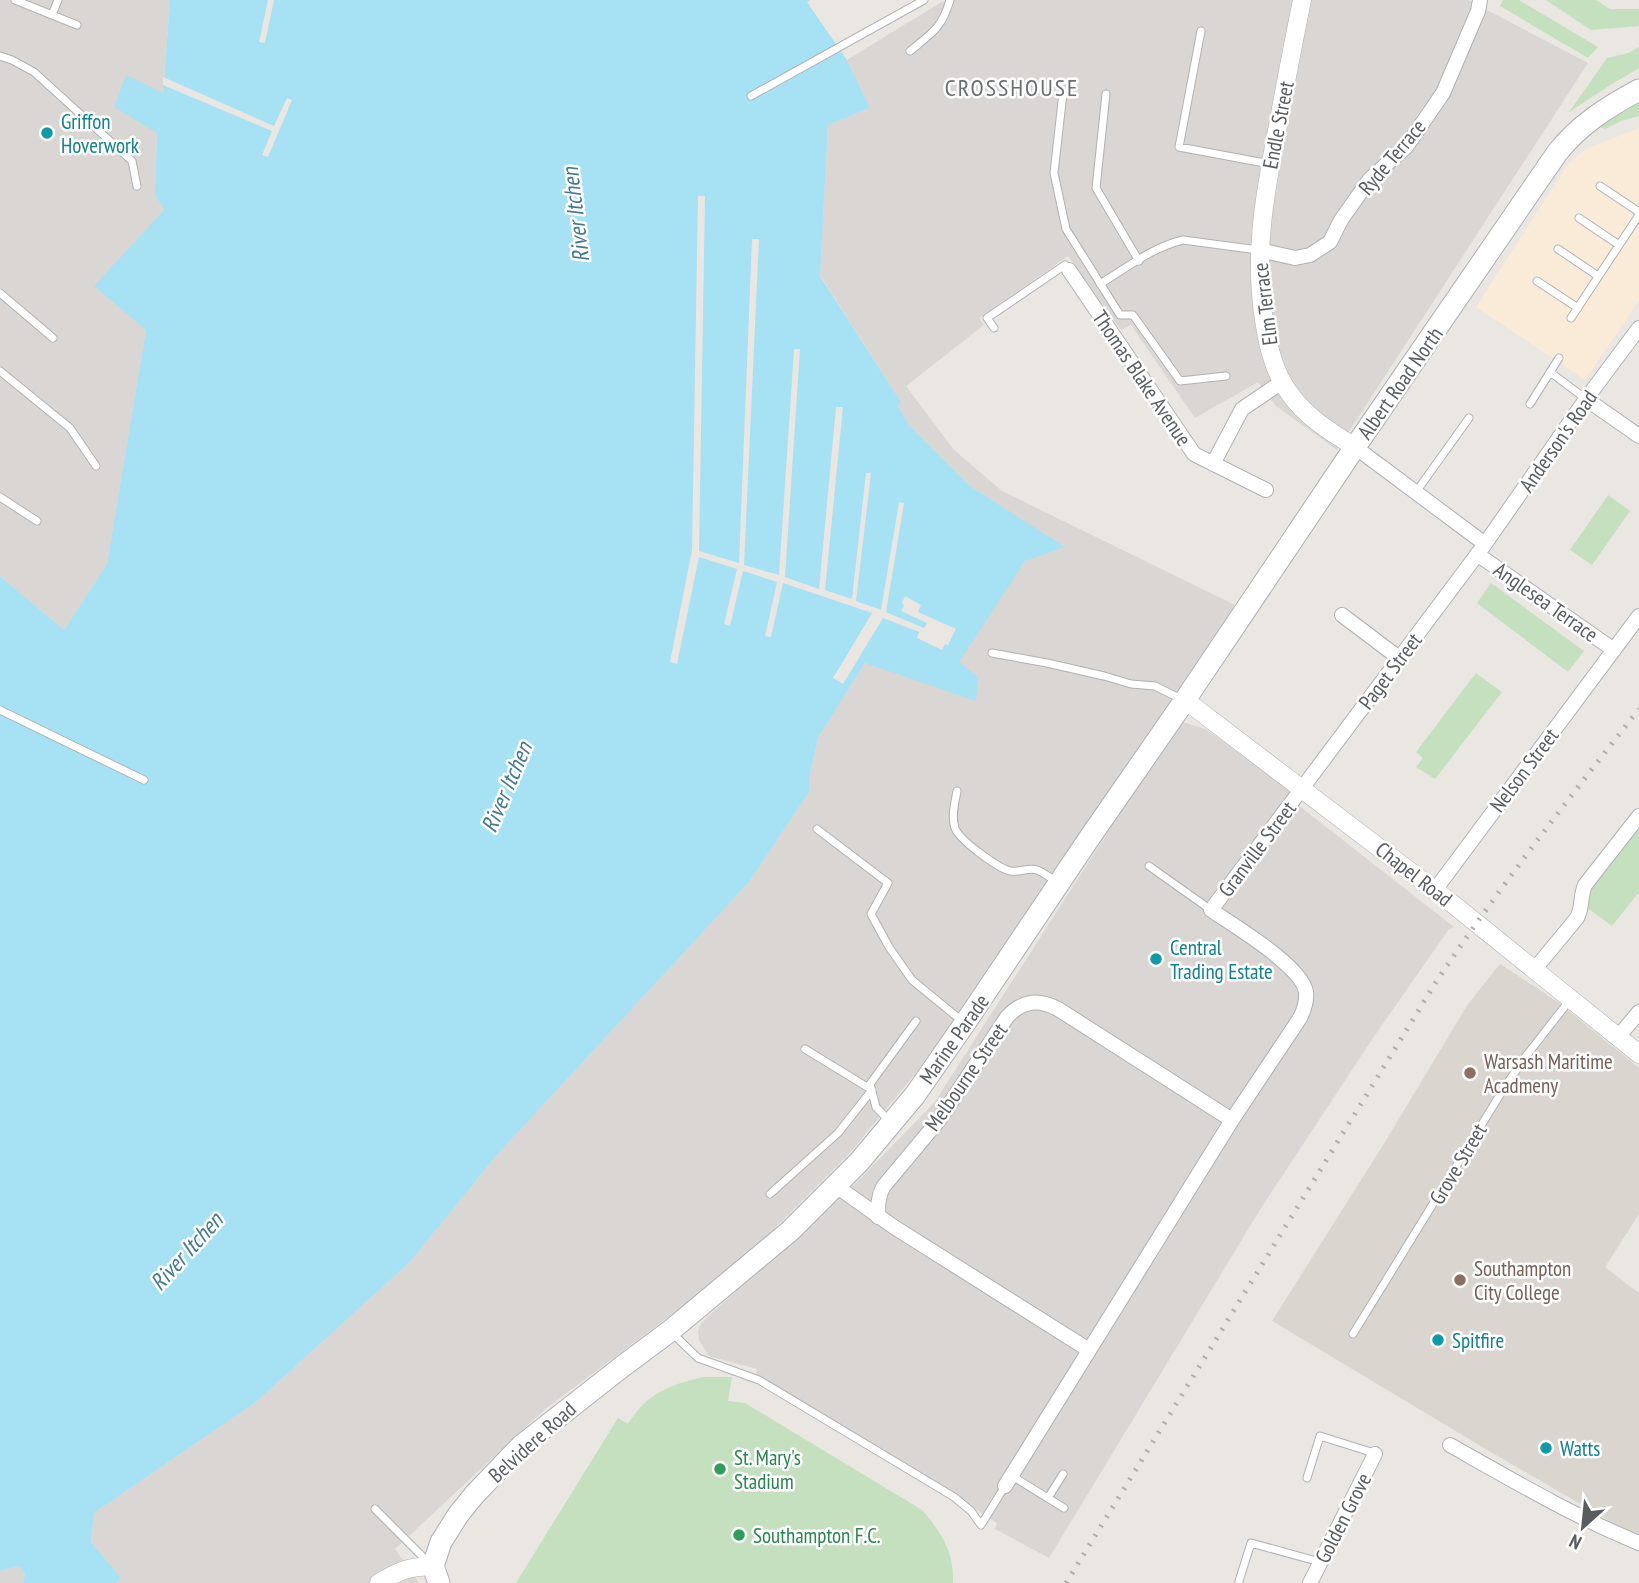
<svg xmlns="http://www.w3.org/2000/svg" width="1639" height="1583" font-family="'PT Sans Narrow',sans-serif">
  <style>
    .commercial { fill: #f9ebd7 }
    .industrial { fill: #d9d6d3 }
    .education { fill: #dad6cf }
    .green { fill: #c5e0bf }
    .water { fill: #a7e1f4 }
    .pier { fill: #eae6e1 }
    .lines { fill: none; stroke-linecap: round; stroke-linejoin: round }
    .service-casing { stroke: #aeb2b5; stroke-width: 9 }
    .minor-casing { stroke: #aeb2b5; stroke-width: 16 }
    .tertiary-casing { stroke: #aeb2b5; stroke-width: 19 }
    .secondary-casing { stroke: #adb1b5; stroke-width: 23 }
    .service { stroke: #fff; stroke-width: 7 }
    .minor { stroke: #fff; stroke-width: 14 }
    .tertiary { stroke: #fff; stroke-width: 18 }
    .secondary { stroke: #fff; stroke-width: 21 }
    .rail { stroke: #adaeae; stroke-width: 5; stroke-dasharray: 2 9; stroke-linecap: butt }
    .culture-dot { fill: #0f9aa8; stroke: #fff; stroke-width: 2.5 }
    .education-dot { fill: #8d6e63; stroke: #fff; stroke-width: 2.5 }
    .leisure-dot { fill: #2e9e5b; stroke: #fff; stroke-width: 2.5 }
    .labels { text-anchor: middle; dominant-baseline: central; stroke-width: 5; stroke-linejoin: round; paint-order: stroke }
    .culture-label { font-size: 21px; fill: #0d838f; stroke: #fff; text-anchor: start }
    .street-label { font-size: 21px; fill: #595d60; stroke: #fff }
    .education-label { font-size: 21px; fill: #785e54; stroke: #fff; text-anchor: start }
    .leisure-label { font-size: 21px; fill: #27864d; stroke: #fff; text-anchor: start }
    .water-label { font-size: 23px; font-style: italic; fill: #417893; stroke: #fff }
    .quarter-label { font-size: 24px; letter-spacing: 2px; fill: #6a6f72; stroke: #fff }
  </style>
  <rect width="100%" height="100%" fill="#eae6e1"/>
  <path class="commercial" d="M1639,128V301L1585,380L1476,307L1568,164L1586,149Z"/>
  <path class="industrial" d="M0,0H170L163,93L157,132L155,195L164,210L95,286L146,330L107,564L64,630L0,576Z
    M948,0H1468L1588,63L1337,450L1276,406L1258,382L1195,418L1131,325L1121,330L1068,256L979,318L984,325L906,386L954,450L1002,491L1237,606L1017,930L919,1069L848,1155L738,1265L545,1409L395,1549L419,1583H116L121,1578L91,1542L94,1513L256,1402L410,1262L496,1156L749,882L809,792L810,774L818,738L865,663L978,677L958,662L1011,581L1026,560L1064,547L970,486L909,425L898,406L901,402L820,275L828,125L870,108L847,60L940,3Z
    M1179,721L1205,729L1303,795L1298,805L1454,927L1449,929L1375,1035L1261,1208L1049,1558L995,1529L997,1523L963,1501L756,1375L757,1369L709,1356L699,1340L698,1331L702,1322L858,1181L934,1103Z
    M19,1566L25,1574L23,1583H0V1571Z"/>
  <path class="education" d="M1500,964L1558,1002L1639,1068V1214L1605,1267L1639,1293V1534L1622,1528L1489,1451L1272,1321L1385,1142L1468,1004Z"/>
  <path class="green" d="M1503,0H1519L1598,47L1588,58L1500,6Z
    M1546,0H1596L1610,9H1639V26L1591,30Z
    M1639,47V68L1612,84L1569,112L1607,58L1628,53Z
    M1639,103V116L1621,121L1605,129L1600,127L1613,117Z
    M1608,495L1630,511L1592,565L1570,550Z
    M1491,583L1584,651L1568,672L1477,603Z
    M1476,673L1502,692L1435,779L1416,767L1423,758L1416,752Z
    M1639,827V892L1612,926L1589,909C1588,899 1589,892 1594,883Z
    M704,1377H732L728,1401L745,1403L922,1510C942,1533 954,1552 953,1583H516L618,1418L628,1424C647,1393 669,1385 704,1377Z"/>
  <path class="water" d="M170,0H810L807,2L847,60L870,108L828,125L820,276L901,402L898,406L909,425L970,486L1065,547L1025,561L959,662L978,677L976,701L865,663L818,738L810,774L809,792L749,882L496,1156L410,1262L256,1402L94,1513L91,1542L121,1578L116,1583H23L25,1574L19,1566L0,1571V576L64,630L107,564L146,330L94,286L164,210L155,195L157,133L114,107L126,75L163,93Z"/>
  <path class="pier" d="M268,0H274L265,43L259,42Z
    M163,77L274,126L287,98L292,100L268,157L262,155L272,131L163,85Z
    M698,196H705L699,551L739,563L752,239H759L744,565L779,575L794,349H800L785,577L819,589L836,407H843L825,590L852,599L866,473H871L856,601L881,610L899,502L904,503L886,612L924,628L927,623L901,611L904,605L902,603L905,596L921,605L918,612L956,629L948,645L945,644L942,650L917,638L919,632L883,618L843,684L833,678L872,613L783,583L771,637L765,636L777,582L743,571L730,626L724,624L737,569L699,557L677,664L670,662L692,550Z"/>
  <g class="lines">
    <g class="service-casing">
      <path id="service" d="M15,0L77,25
        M52,15L58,0
        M1201,31L1179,147L1270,164
        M910,51C932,33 942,28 950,0
        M0,56L12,60L34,72L132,161L137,186
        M1063,93L1054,173L1066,229L1120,315H1133L1180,381L1226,376
        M1106,94L1096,188L1139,261
        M751,96L924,0
        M1600,186L1639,212
        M1579,218L1619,245
        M1558,249L1598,276
        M1537,281L1578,308
        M1100,284C1126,268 1153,247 1183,240L1258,250
        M0,293L53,338
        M1571,318L1639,215
        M994,328L987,318L1065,265L1069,270
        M0,371L70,428L96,466
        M1550,372L1586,399
        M1530,404L1559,358
        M1416,492L1469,418
        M0,497L37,521
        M992,653L1047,663L1104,676L1131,684L1155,686L1181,699
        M0,710L144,780
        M957,791C955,802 951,817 955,828C959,840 998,868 1010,871C1019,873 1028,867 1037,870C1043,872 1050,878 1056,881
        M817,829L888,883L871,914L889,947L912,980L962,1021
        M1149,866L1211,910
        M891,1123L876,1107L870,1084L916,1021
        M770,1194L838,1133L872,1090L805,1049
        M671,1332L698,1358L759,1380L954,1497L971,1511L981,1525L1005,1486
        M1353,1334L1506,1085L1526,1056L1569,1001
        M1012,1476L1064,1508
        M1307,1478L1320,1436L1374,1453
        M1048,1498L1063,1474
        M375,1509L429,1563
        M1239,1581L1251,1543L1320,1562"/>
    </g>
    <g class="minor-casing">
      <path id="minor" d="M1259,250L1295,258L1310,255L1330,242L1341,220L1370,179L1406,147L1443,93L1478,11L1480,0
        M1069,270L1194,454L1266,490
        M1586,399L1639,436
        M1355,447L1485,544
        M1213,464L1242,409L1282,382
        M1477,554L1614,650
        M1342,615L1399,658
        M1435,890L1639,616
        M1534,970L1577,918C1583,907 1580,896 1585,885L1639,816
        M1618,1037L1639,1012
        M836,1186L894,1227L1089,1350
        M878,1217C878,1206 878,1197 883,1187L939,1120L1007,1017C1023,1000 1038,999 1058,1009L1232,1120
        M1450,1445C1512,1480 1573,1516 1639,1543
        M1005,1486L1232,1120L1300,1018C1304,1010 1307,1001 1306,992C1302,966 1233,925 1211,910L1485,544L1586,399L1639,328
        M1310,1583L1375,1454"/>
    </g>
    <g class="tertiary-casing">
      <path id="tertiary" d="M1302,0C1294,40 1286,80 1279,120C1266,188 1253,250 1264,320C1268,346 1274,373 1290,394C1306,417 1332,433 1355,447
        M1185,700L1449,901L1639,1054
        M379,1583C400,1570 408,1567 433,1566"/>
    </g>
    <g class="secondary-casing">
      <path id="secondary" d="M439,1583L433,1566L441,1542L458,1515L475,1494L521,1446L623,1366L670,1331L790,1231L859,1162L915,1095L965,1023L1088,840L1185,700L1355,447L1557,153C1579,125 1607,107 1639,90"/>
    </g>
    <use href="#service" class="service"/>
    <use href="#minor" class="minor"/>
    <use href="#tertiary" class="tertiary"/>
    <use href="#secondary" class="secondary"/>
    <path class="rail" d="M1066,1583L1436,982C1499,888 1569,798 1639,709"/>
  </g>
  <g class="culture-dot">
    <circle cx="47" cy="133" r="7"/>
    <circle cx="1156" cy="959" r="7"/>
    <circle cx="1438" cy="1340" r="7"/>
    <circle cx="1546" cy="1448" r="7"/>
  </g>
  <g class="education-dot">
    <circle cx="1470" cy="1073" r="7"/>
    <circle cx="1460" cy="1280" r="7"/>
  </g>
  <g class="leisure-dot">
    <circle cx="720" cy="1469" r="7"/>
    <circle cx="739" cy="1535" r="7"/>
  </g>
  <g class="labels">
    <g class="culture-label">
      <text x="61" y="121">Griffon<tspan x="61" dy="24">Hoverwork</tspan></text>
      <text x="1170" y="947">Central<tspan x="1170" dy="24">Trading Estate</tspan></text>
      <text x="1452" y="1340">Spitfire</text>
      <text x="1560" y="1448">Watts</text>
    </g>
    <g class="street-label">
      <text transform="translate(1278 125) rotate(-79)">Endle Street</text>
      <text transform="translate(1392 157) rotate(-50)">Ryde Terrace</text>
      <text transform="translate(1265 304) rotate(-97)">Elm Terrace</text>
      <text transform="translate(1142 378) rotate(56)">Thomas Blake Avenue</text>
      <text transform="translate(1400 383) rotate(-55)">Albert Road North</text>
      <text transform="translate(1558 441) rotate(-55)">Anderson's Road</text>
      <text transform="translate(1546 602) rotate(35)">Anglesea Terrace</text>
      <text transform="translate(1390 671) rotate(-53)">Paget Street</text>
      <text transform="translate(1524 770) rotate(-53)">Nelson Street</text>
      <text transform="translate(1257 849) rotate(-53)">Granville Street</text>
      <text transform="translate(1414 874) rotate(38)">Chapel Road</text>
      <text transform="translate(954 1039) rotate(-55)">Marine Parade</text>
      <text transform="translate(966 1077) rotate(-55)">Melbourne Street</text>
      <text transform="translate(1458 1164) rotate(-59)">Grove Street</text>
      <text transform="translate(532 1442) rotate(-42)">Belvidere Road</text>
      <text transform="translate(1343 1518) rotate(-63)">Golden Grove</text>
    </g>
    <g class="education-label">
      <text x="1484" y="1061">Warsash Maritime<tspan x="1484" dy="24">Acadmeny</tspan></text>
      <text x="1474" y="1268">Southampton<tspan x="1474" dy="24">City College</tspan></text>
    </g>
    <g class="leisure-label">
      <text x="734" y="1457">St. Mary's<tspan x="734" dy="24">Stadium</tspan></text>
      <text x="753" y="1535">Southampton F.C.</text>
    </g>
    <g class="water-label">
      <text transform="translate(575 215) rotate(-97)">River Itchen</text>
      <text transform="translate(506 787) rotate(-67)">River Itchen</text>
      <text transform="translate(186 1251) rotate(-48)">River Itchen</text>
    </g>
    <g class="quarter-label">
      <text x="1012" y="87">CROSSHOUSE</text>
    </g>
  </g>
  <g transform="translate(1583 1527) rotate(207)" stroke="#ffffff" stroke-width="5" paint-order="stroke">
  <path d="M0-5L12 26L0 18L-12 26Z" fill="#595d60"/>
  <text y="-10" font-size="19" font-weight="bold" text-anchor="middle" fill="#595d60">N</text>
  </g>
</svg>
